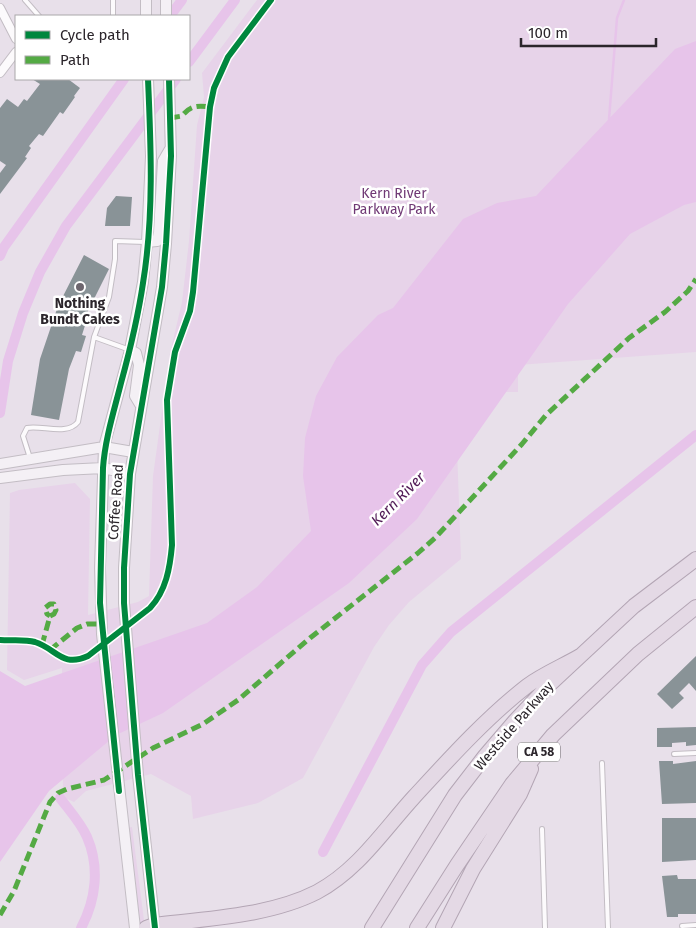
<svg xmlns="http://www.w3.org/2000/svg" width="696" height="928" font-family="'Fira Sans',sans-serif">
  <style>
    .green { fill: #e7d3e9 }
    .water { fill: #e7c4ea }
    .lines { fill: none; stroke-linecap: round; stroke-linejoin: round }
    .stream { stroke: #e7c4ea; stroke-width: 2.5 }
    .canal { stroke: #e7c4ea; stroke-width: 10 }
    .building { fill: #899397 }
    .lane-casing { stroke: #c3bdc4; stroke-width: 6 }
    .street-casing { stroke: #c3bdc4; stroke-width: 10 }
    .secondary-casing { stroke: #c3bdc4; stroke-width: 12 }
    .highway-casing { stroke: #b3a5b4; stroke-width: 16 }
    .lane { stroke: #fcfafc; stroke-width: 4 }
    .street { stroke: #fcfafc; stroke-width: 8 }
    .secondary { stroke: #f4f0f5; stroke-width: 10 }
    .highway { stroke: #e4d9e5; stroke-width: 14 }
    .quiet { stroke: #54aa44; stroke-width: 5; stroke-dasharray: 10 5; stroke-linecap: butt }
    .cycleway-casing { stroke: #fff; stroke-width: 9 }
    .cycleway { stroke: #00873e; stroke-width: 6 }
    .poi-dot { fill: #6d666e; stroke: #fff; stroke-width: 2 }
    .labels { text-anchor: middle; dominant-baseline: central; stroke-width: 5; stroke-linejoin: round; paint-order: stroke }
    .shield { fill: #fff; stroke: #6b666b; stroke-width: 1 }
    .shield-label { font-size: 12px; font-weight: bold; fill: #2b252b }
    .park-label { font-size: 14px; fill: #703975; stroke: #fff }
    .poi-label { font-size: 14px; font-weight: bold; fill: #2b252b; stroke: #fff }
    .street-label { font-size: 14px; fill: #2b252b; stroke: #fff }
    .water-label { font-size: 15px; font-style: italic; fill: #511b56; stroke: #fff }
  </style>
  <rect width="100%" height="100%" fill="#e8e0ea"/>
  <path class="green" d="M257,0H696V352L518,365V392H455L461,559L409,602L389,625L374,647L303,778L258,803L193,819L191,796L151,774L86,791L74,802L63,797L62,668L24,680L7,670L10,493L19,490L75,483L90,499L88,615L138,602L149,596L153,476L170,353L182,302L189,241L197,125L204,97L202,73Z
    M132,827L145,928H140L128,828Z"/>
  <path class="water" d="M696,41V202L684,205L630,234L568,304L417,519L349,583L163,713L116,735L49,791L0,862V671L25,686L207,623L257,587L311,531L303,476L305,438L316,396L337,357L378,315L393,308L463,219L497,203L536,196L675,49Z"/>
  <g class="lines">
    <path class="stream" d="M609,119L617,18L624,0"/>
    <path class="canal" d="M170,16L182,0
      M189,62L235,0
      M0,256L4,247L124,79
      M0,413L8,361L23,313L40,272L66,226L176,79
      M60,798C69,810 81,823 87,837C100,867 96,900 81,928
      M323,852L422,665L451,632L696,435"/>
  </g>
  <path class="building" d="M32,79H68L80,88L74,96L75,97L63,114L60,112L43,136L39,134L29,146L31,148L25,157L27,158L0,194V173L6,165L0,161V108L7,99L18,107L24,99L27,101L40,84Z
    M116,196L132,197L130,226H105L107,208Z
    M84,255L109,269L86,315L88,316L82,335L86,336L81,352L76,351L69,369L59,420L31,415L40,359L58,306Z
    M696,656V691L689,683L679,693L684,698L672,709L657,694Z
    M696,727V745L686,746V742L672,743V747H657V728Z
    M659,761H673V764L696,761V803L662,804Z
    M662,818H696V860L662,862Z
    M677,875L678,879H696V914H678V917H667L662,876Z"/>
  <g class="lines">
    <g class="lane-casing">
      <path id="lane" d="M25,0L39,16
        M113,16V0
        M94,337L130,350
        M30,458L23,436L27,428C42,425 67,436 78,422L94,337L109,297L115,259V241L145,242
        M674,754L696,753
        M602,763L608,928
        M542,829L545,928
        M682,926L696,925"/>
    </g>
    <g class="street-casing">
      <path id="street" d="M0,8L16,39
        M0,73L16,52"/>
    </g>
    <g class="secondary-casing">
      <path id="secondary" d="M146,0V16
        M166,0V16
        M147,242L157,241L159,233L163,161L170,149
        M130,350L136,353L139,365L135,396L141,406
        M0,464L104,447L133,452
        M0,478L63,470L103,468L130,474
        M135,928L102,634L100,568L104,447L130,350L143,282L147,242L151,156L148,79
        M155,928L138,775L124,603V568L130,474L162,287L166,244L171,156L169,79"/>
    </g>
    <g class="highway-casing">
      <path id="highway" d="M146,928L154,925C206,919 270,916 317,892C358,870 383,831 414,797C449,759 486,718 527,686C543,674 563,666 580,656
        M372,928L455,795L485,756L515,721L547,687L634,606L696,559
        M417,928L457,865L512,784L553,735L638,654L696,607
        M443,928L473,869L520,794L531,769"/>
    </g>
    <use href="#lane" class="lane"/>
    <use href="#street" class="street"/>
    <use href="#secondary" class="secondary"/>
    <use href="#highway" class="highway"/>
    <path class="quiet" d="M170,118L182,116C190,106 197,105 210,107
      M42,645L50,616L54,614L56,610L54,604H50L45,608L47,614L50,616
      M50,650L77,628L87,624H101
      M0,915L14,891L50,802L58,793L67,789L104,780L153,748L203,724L238,700L310,638L418,553L435,538L522,444L546,415L629,338L665,312L688,291L696,279"/>
    <g class="cycleway-casing">
      <path id="cycleway" d="M0,640C12,641 24,639 35,642C57,649 62,668 88,656L150,608C166,591 170,568 172,545L167,400L175,352L190,311L193,292L210,107L214,88L228,57L271,0
        M119,791L100,603L103,468C105,439 114,411 121,383C130,350 138,317 143,283C154,216 151,146 148,79
        M155,928L138,775L124,603V568L130,474L162,287L166,244L171,156L169,79"/>
    </g>
    <use href="#cycleway" class="cycleway"/>
  </g>
  <circle class="poi-dot" cx="80" cy="287" r="5"/>
  <g class="labels">
    <rect class="shield" x="518" y="742.5" width="42" height="19" rx="4"/>
    <g class="shield-label">
      <text x="539" y="752">CA 58</text>
    </g>
    <g class="park-label">
      <text x="394" y="193">Kern River<tspan x="394" dy="16">Parkway Park</tspan></text>
    </g>
    <g class="poi-label">
      <text x="80" y="303">Nothing<tspan x="80" dy="16">Bundt Cakes</tspan></text>
    </g>
    <g class="street-label">
      <text transform="translate(116 502) rotate(-86)">Coffee Road</text>
      <text transform="translate(514 726) rotate(-49)">Westside Parkway</text>
    </g>
    <g class="water-label">
      <text transform="translate(398 499) rotate(-45)">Kern River</text>
    </g>
  </g>
  <rect x="15" y="15" width="175" height="65" fill="#ffffff" stroke="#aaa8aa"/>
  <rect x="25" y="31" width="25" height="8" fill="#00873e" stroke="#aaa8aa"/>
  <text x="60" y="40" font-size="15" fill="#2b252b">Cycle path</text>
  <rect x="25" y="56" width="25" height="8" fill="#54aa44" stroke="#aaa8aa"/>
  <text x="60" y="65" font-size="15" fill="#2b252b">Path</text>
  <path d="M521 38v8h135v-8" fill="none" stroke="#2b252b" stroke-width="2.5"/>
  <text x="528" y="38" font-size="15" fill="#2b252b" stroke="#ffffff" stroke-width="4" paint-order="stroke">100 m</text>
</svg>
